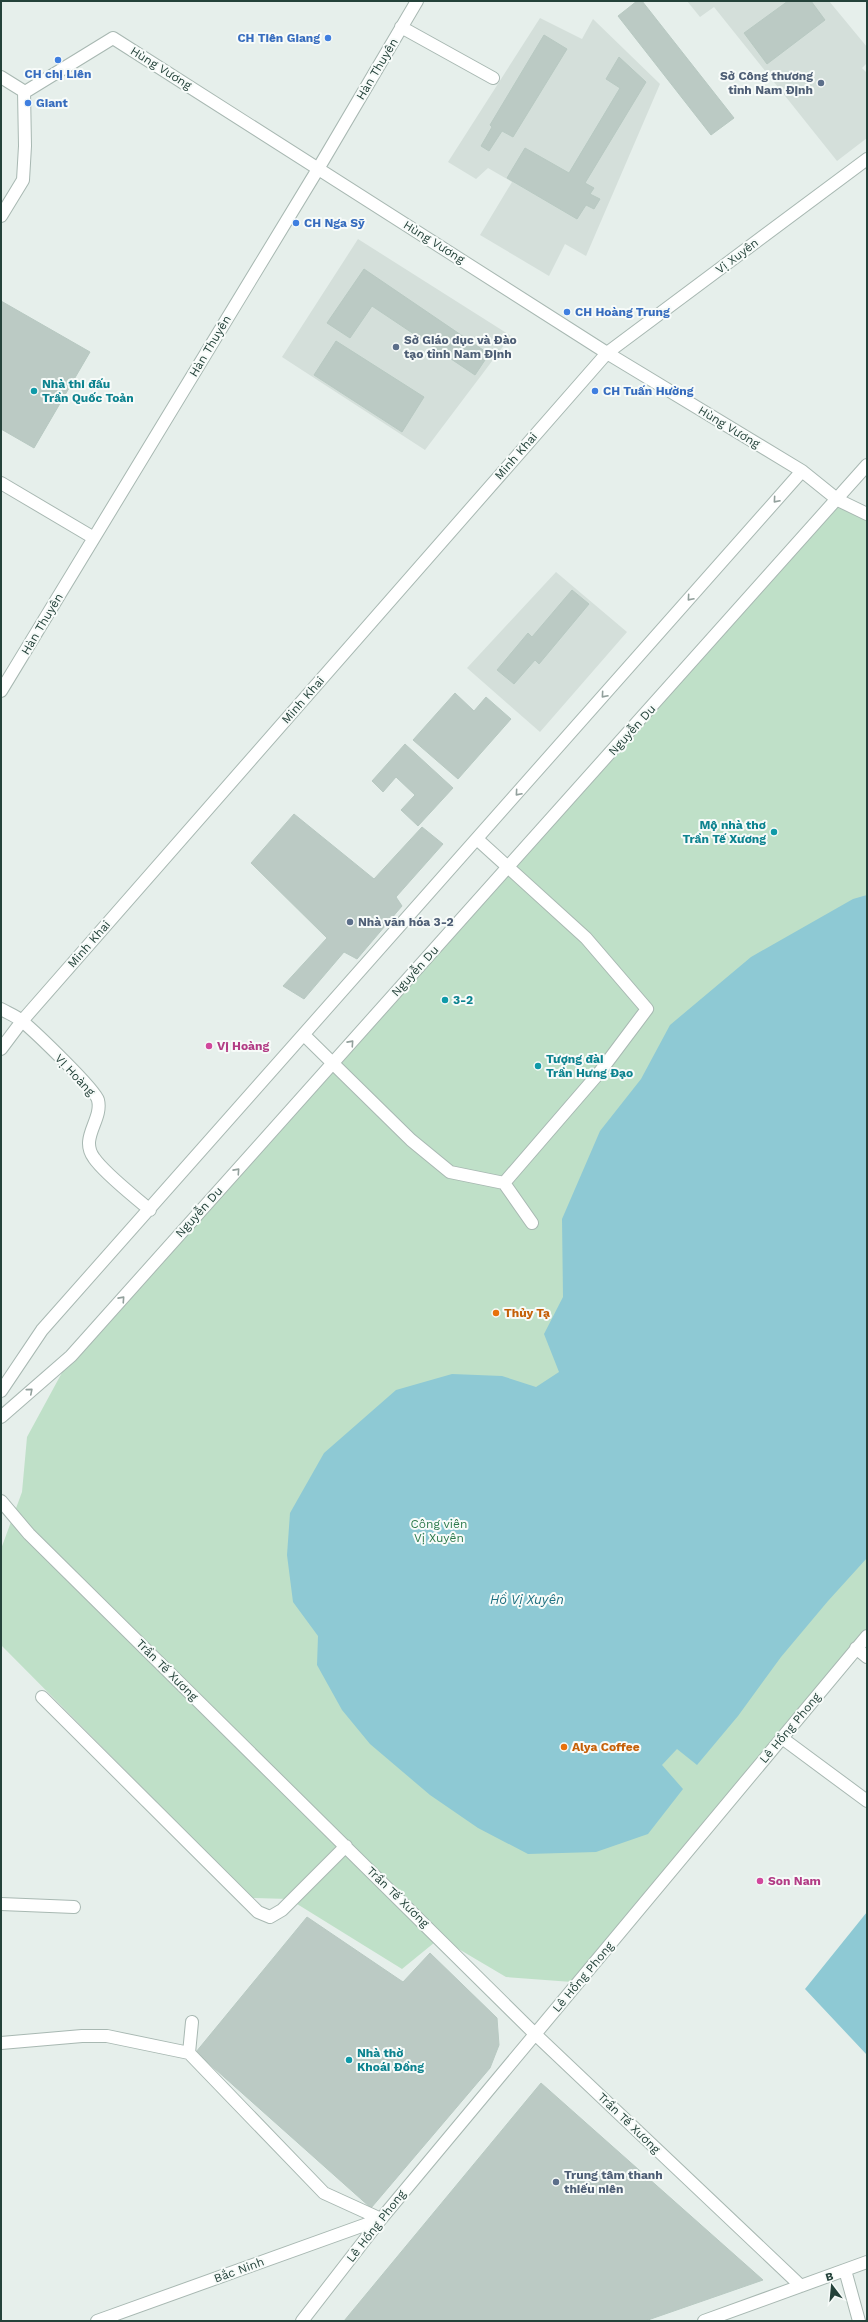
<svg xmlns="http://www.w3.org/2000/svg" width="868" height="2322" font-family="'Work Sans',sans-serif">
  <style>
    .built { fill: #d4dfda }
    .green { fill: #bfe0c8 }
    .water { fill: #8ec9d4 }
    .building { fill: #bbcac4; stroke: #b8c9c2 }
    .lines { fill: none; stroke-linecap: round; stroke-linejoin: round }
    .minor-casing { stroke: #a8b8b2; stroke-width: 14 }
    .minor { stroke: #fff; stroke-width: 12 }
    .oneway { stroke: #92a09c }
    .shop-dot { fill: #3f7fe0; stroke: #f7fbf9; stroke-width: 1.5 }
    .service-dot { fill: #5c6f8a; stroke: #f7fbf9; stroke-width: 1.5 }
    .culture-dot { fill: #0f9aa8; stroke: #f7fbf9; stroke-width: 1.5 }
    .hotel-dot { fill: #d1479c; stroke: #f7fbf9; stroke-width: 1.5 }
    .food-dot { fill: #e8710a; stroke: #f7fbf9; stroke-width: 1.5 }
    .labels { text-anchor: middle; dominant-baseline: central; stroke-width: 4; stroke-linejoin: round; paint-order: stroke }
    .shop-label { font-size: 12px; font-weight: bold; fill: #366cbe; stroke: #f7fbf9; text-anchor: start }
    .street-label { font-size: 12px; fill: #24423a; stroke: #f7fbf9 }
    .service-label { font-size: 12px; font-weight: bold; fill: #4e5e75; stroke: #f7fbf9; text-anchor: start }
    .culture-label { font-size: 12px; font-weight: bold; fill: #0d838f; stroke: #f7fbf9; text-anchor: start }
    .hotel-label { font-size: 12px; font-weight: bold; fill: #b23c85; stroke: #f7fbf9; text-anchor: start }
    .food-label { font-size: 12px; font-weight: bold; fill: #c56008; stroke: #f7fbf9; text-anchor: start }
    .park-label { font-size: 12px; fill: #2d7a4b; stroke: #f7fbf9 }
    .water-label { font-size: 13px; font-style: italic; fill: #1c6f80; stroke: #f7fbf9 }
  </style>
  <rect width="100%" height="100%" fill="#e6efeb"/>
  <path class="built" d="M687,1H829L867,47V63L862,68L867,73V138L837,161L714,7L700,17Z
    M540,18L582,39L593,19L660,84L586,256L565,244L549,276L480,235L512,182L488,168L476,179L448,162Z
    M358,239L511,336L425,450L282,357Z
    M556,572L627,632L540,732L467,668Z"/>
  <path class="green" d="M838,500L867,514V1629L572,1982L506,1977L440,1938L402,1969L289,1899L252,1898L1,1645V1549L22,1492L27,1437L71,1356Z"/>
  <path class="water" d="M867,895V1558L828,1601L781,1657L738,1716L697,1765L677,1749L662,1765L683,1789L648,1834L596,1852L528,1854L478,1828L430,1795L370,1744L342,1710L317,1665L318,1636L293,1602L287,1555L290,1513L324,1453L396,1390L452,1374L502,1376L536,1387L559,1372L544,1334L563,1297L562,1219L600,1131L641,1079L670,1025L751,957L853,899Z
    M867,1912V2055L805,1989Z"/>
  <path class="building" d="M637,1H642L734,118L711,135L618,16Z
    M788,1H811L825,20L767,64L744,33Z
    M544,35L567,49L513,137L502,131L489,151L481,146L492,127L490,125Z
    M619,57L646,82L585,183L594,188L590,194L600,199L594,209L586,205L577,219L507,178L525,148L569,173L620,88L606,79Z
    M364,269L489,354L475,375L372,306L350,338L327,323Z
    M1,301L90,352L34,448L1,429Z
    M336,341L424,397L402,432L314,375Z
    M572,590L589,604L539,664L535,660L514,684L497,670L528,633L532,637Z
    M455,693L474,711L486,697L511,719L458,779L413,740Z
    M405,744L453,788L418,826L401,810L415,795L396,777L383,792L372,781Z
    M294,814L374,879L422,827L443,844L396,897L402,906L357,959L344,952L304,999L283,986L327,938L251,863Z
    M307,1917L403,1982L430,1953L497,2018L499,2045L490,2068L371,2208L196,2052Z
    M541,2083L763,2280L645,2321H344Z"/>
  <g class="lines">
    <g class="minor-casing">
      <path id="minor" d="M401,27L493,78
        M1,77L25,92L113,38L607,353L802,471L838,500L867,514
        M1,216L23,180L25,146L24,91
        M1,483L94,538
        M1,691L318,169L417,1
        M1,1009C8,1013 16,1016 22,1021C34,1031 95,1089 98,1100C103,1120 79,1138 94,1158C105,1174 134,1196 150,1210
        M304,1035L411,1140L450,1172L504,1183L599,1073L647,1009L586,938L477,839
        M1,1049L22,1021L607,353L867,159
        M504,1183L532,1223
        M1,1391L42,1330L802,471
        M1,1417L71,1356L867,465
        M1,1501L29,1534L535,2034L801,2286
        M856,1648L867,1657
        M42,1697L258,1912L270,1917L282,1910L346,1846
        M782,1738L867,1801
        M1,1904L74,1907
        M192,2022L189,2053L324,2193L381,2219
        M1,2043L82,2036H107L189,2053
        M845,2270L859,2321
        M97,2321L381,2219
        M302,2321L381,2219L867,1636
        M704,2321L867,2262"/>
    </g>
    <use href="#minor" class="minor"/>
  </g>
  <defs><path id="oneway-chevron" d="M-2-3.5L2.5 0L-2 3.5" fill="none" stroke-width="1.6" stroke-linecap="round" stroke-linejoin="round"/></defs>
  <g class="oneway">
    <use href="#oneway-chevron" transform="translate(776 500) rotate(131)"/>
    <use href="#oneway-chevron" transform="translate(690 598) rotate(131)"/>
    <use href="#oneway-chevron" transform="translate(604 695) rotate(131)"/>
    <use href="#oneway-chevron" transform="translate(518 793) rotate(131)"/>
    <use href="#oneway-chevron" transform="translate(351 1043) rotate(-48)"/>
    <use href="#oneway-chevron" transform="translate(237 1171) rotate(-48)"/>
    <use href="#oneway-chevron" transform="translate(122 1299) rotate(-48)"/>
    <use href="#oneway-chevron" transform="translate(30 1391) rotate(-41)"/>
  </g>
  <g class="shop-dot">
    <circle cx="328" cy="38" r="4"/>
    <circle cx="58" cy="60" r="4"/>
    <circle cx="28" cy="103" r="4"/>
    <circle cx="296" cy="223" r="4"/>
    <circle cx="567" cy="312" r="4"/>
    <circle cx="595" cy="391" r="4"/>
  </g>
  <g class="service-dot">
    <circle cx="821" cy="83" r="4"/>
    <circle cx="396" cy="347" r="4"/>
    <circle cx="350" cy="922" r="4"/>
    <circle cx="556" cy="2182" r="4"/>
  </g>
  <g class="culture-dot">
    <circle cx="34" cy="391" r="4"/>
    <circle cx="774" cy="832" r="4"/>
    <circle cx="445" cy="1000" r="4"/>
    <circle cx="538" cy="1066" r="4"/>
    <circle cx="349" cy="2060" r="4"/>
  </g>
  <g class="hotel-dot">
    <circle cx="209" cy="1046" r="4"/>
    <circle cx="760" cy="1881" r="4"/>
  </g>
  <g class="food-dot">
    <circle cx="496" cy="1313" r="4"/>
    <circle cx="564" cy="1747" r="4"/>
  </g>
  <g class="labels">
    <g class="shop-label">
      <text x="320" y="38" text-anchor="end">CH Tiên Giang</text>
      <text x="58" y="74" text-anchor="middle">CH chị Liên</text>
      <text x="36" y="103">Giant</text>
      <text x="304" y="223">CH Nga Sỹ</text>
      <text x="575" y="312">CH Hoàng Trung</text>
      <text x="603" y="391">CH Tuấn Hường</text>
    </g>
    <g class="street-label">
      <text transform="translate(161 68) rotate(32)">Hùng Vương</text>
      <text transform="translate(377 69) rotate(-59)">Hàn Thuyên</text>
      <text transform="translate(434 242) rotate(32)">Hùng Vương</text>
      <text transform="translate(737 256) rotate(-37)">Vị Xuyên</text>
      <text transform="translate(210 346) rotate(-59)">Hàn Thuyên</text>
      <text transform="translate(729 427) rotate(31)">Hùng Vương</text>
      <text transform="translate(516 456) rotate(-49)">Minh Khai</text>
      <text transform="translate(42 624) rotate(-59)">Hàn Thuyên</text>
      <text transform="translate(303 700) rotate(-49)">Minh Khai</text>
      <text transform="translate(632 730) rotate(-48)">Nguyễn Du</text>
      <text transform="translate(89 944) rotate(-49)">Minh Khai</text>
      <text transform="translate(415 971) rotate(-48)">Nguyễn Du</text>
      <text transform="translate(75 1075) rotate(47)">VỊ Hoàng</text>
      <text transform="translate(199 1212) rotate(-48)">Nguyễn Du</text>
      <text transform="translate(167 1670) rotate(45)">Trần Tế Xương</text>
      <text transform="translate(790 1728) rotate(-50)">Lê Hồng Phong</text>
      <text transform="translate(398 1897) rotate(44)">Trần Tế Xương</text>
      <text transform="translate(583 1977) rotate(-50)">Lê Hồng Phong</text>
      <text transform="translate(629 2123) rotate(44)">Trần Tế Xương</text>
      <text transform="translate(376 2226) rotate(-52)">Lê Hồng Phong</text>
      <text transform="translate(239 2270) rotate(-20)">Bắc Ninh</text>
    </g>
    <g class="service-label">
      <text x="813" y="76" text-anchor="end">Sở Công thương<tspan x="813" dy="14">tỉnh Nam Định</tspan></text>
      <text x="404" y="340">Sở Giáo dục và Đào<tspan x="404" dy="14">tạo tỉnh Nam Định</tspan></text>
      <text x="358" y="922">Nhà văn hóa 3-2</text>
      <text x="564" y="2175">Trung tâm thanh<tspan x="564" dy="14">thiếu niên</tspan></text>
    </g>
    <g class="culture-label">
      <text x="42" y="384">Nhà thi đấu<tspan x="42" dy="14">Trần Quốc Toản</tspan></text>
      <text x="766" y="825" text-anchor="end">Mộ nhà thơ<tspan x="766" dy="14">Trần Tế Xương</tspan></text>
      <text x="453" y="1000">3-2</text>
      <text x="546" y="1059">Tượng đài<tspan x="546" dy="14">Trần Hưng Đạo</tspan></text>
      <text x="357" y="2053">Nhà thờ<tspan x="357" dy="14">Khoái Đồng</tspan></text>
    </g>
    <g class="hotel-label">
      <text x="217" y="1046">Vị Hoàng</text>
      <text x="768" y="1881">Son Nam</text>
    </g>
    <g class="food-label">
      <text x="504" y="1313">Thủy Tạ</text>
      <text x="572" y="1747">Alya Coffee</text>
    </g>
    <g class="park-label">
      <text x="439" y="1524">Công viên<tspan x="439" dy="14">Vị Xuyên</tspan></text>
    </g>
    <g class="water-label">
      <text x="527" y="1599">Hồ Vị Xuyên</text>
    </g>
  </g>
  <rect width="868" height="2322" fill="none" stroke="#24423a" stroke-width="4"/>
  <g transform="translate(832 2286) rotate(344)" stroke="#f7fbf9" stroke-width="3" paint-order="stroke">
  <path d="M0-3L7 15L0 10L-7 15Z" fill="#24423a"/>
  <text y="-6" font-size="11" font-weight="bold" text-anchor="middle" fill="#24423a">B</text>
  </g>
</svg>
